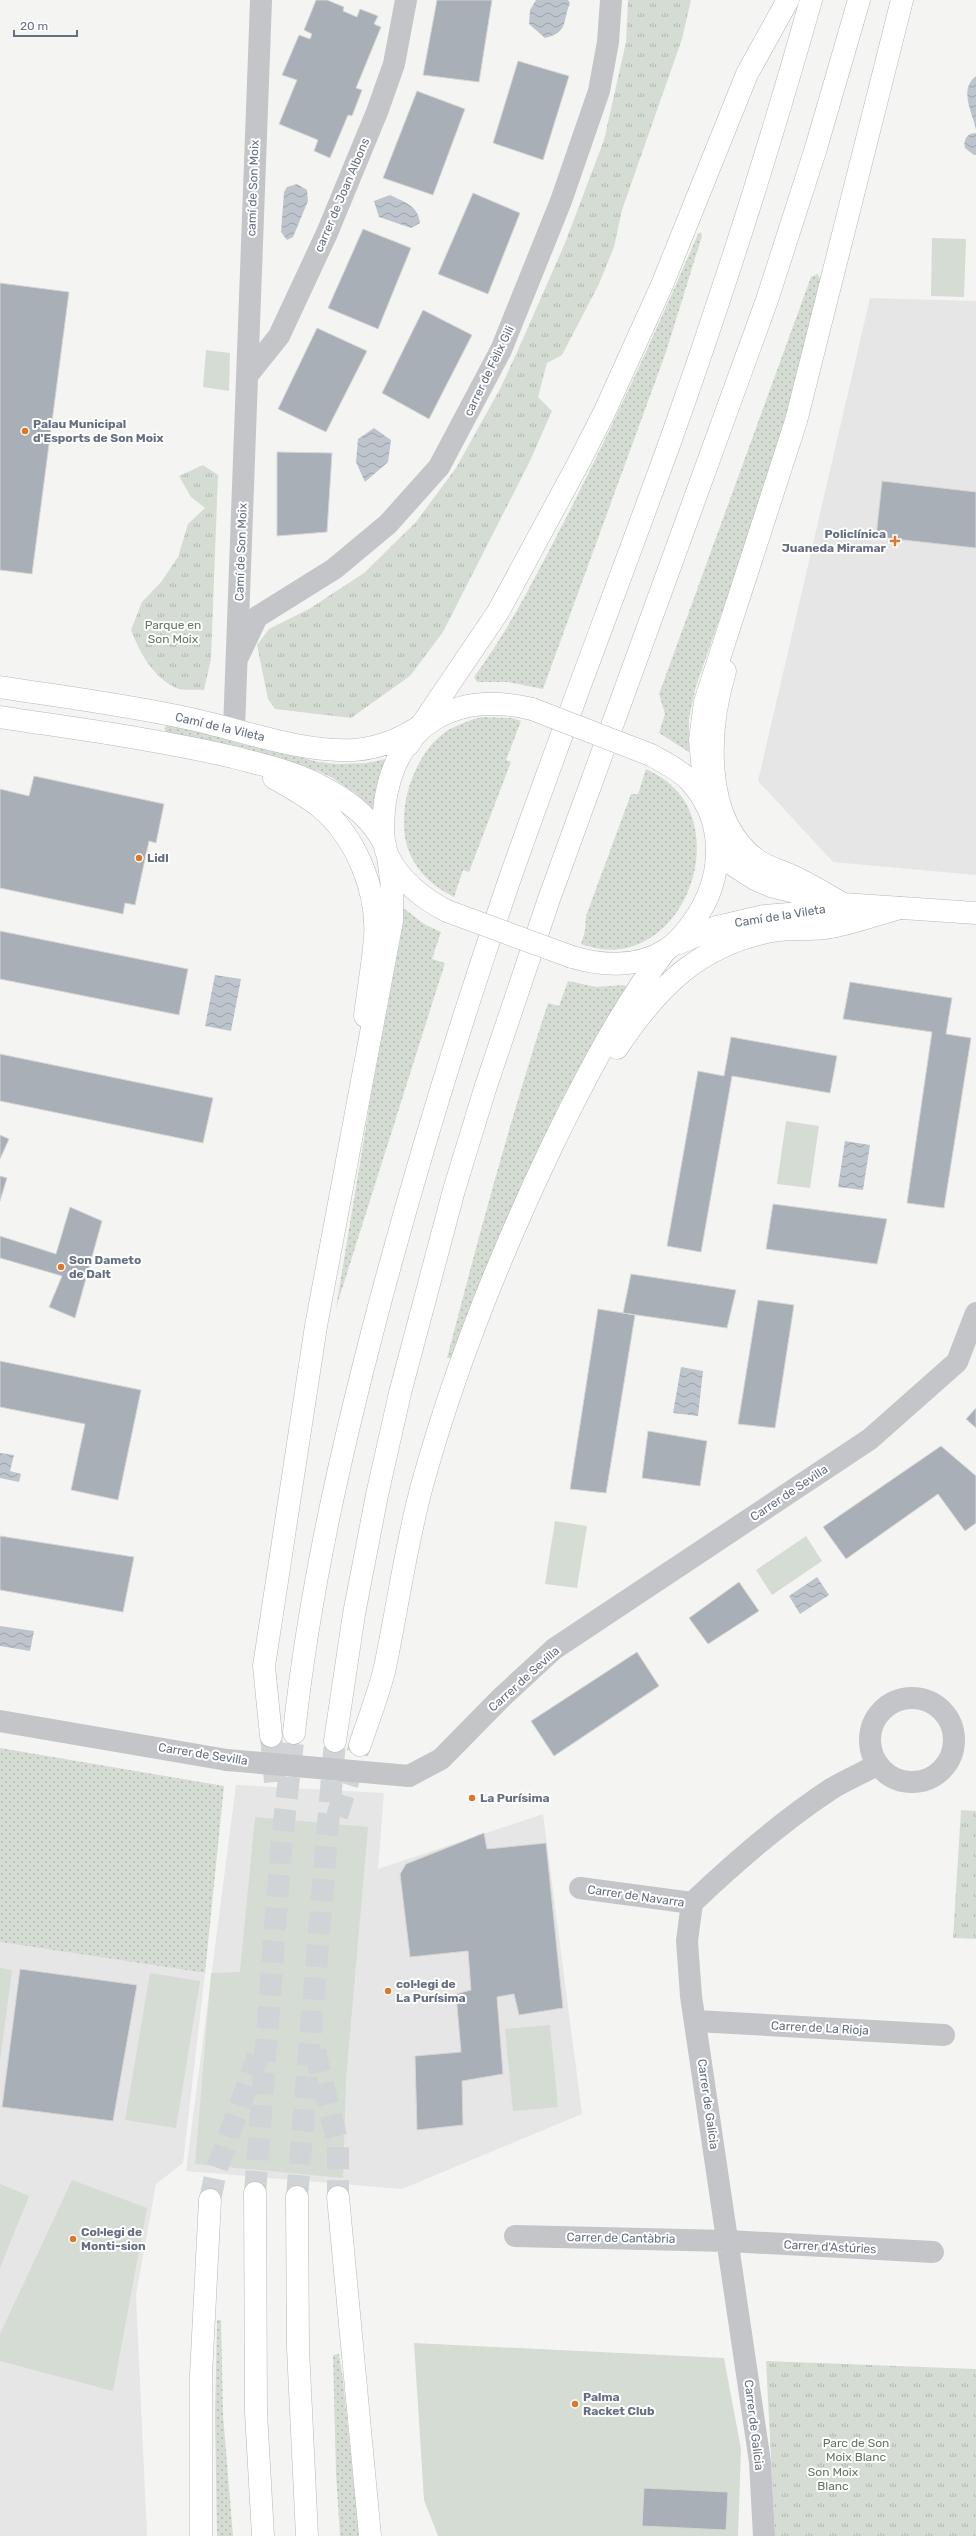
<svg xmlns="http://www.w3.org/2000/svg" width="976" height="2536" font-family="Rubik,sans-serif">
  <style>
    .built { fill: #e5e6e5 }
    .grass { fill: url(#grass-dots) }
    .park { fill: url(#park-tufts) }
    .garden { fill: #d5dcd3 }
    .water { fill: url(#water-waves) }
    .building { fill: #a9afb6; stroke: #d6d6d4 }
    .lines { fill: none; stroke-linecap: round; stroke-linejoin: round }
    .highway-tunnel { stroke: #d0d4d6; stroke-width: 22; stroke-dasharray: 22 11; stroke-linecap: butt }
    .secondary-casing { stroke: #b5b8be; stroke-width: 23 }
    .highway-casing { stroke: #b5b7bb; stroke-width: 23 }
    .street { stroke: #c3c5c9; stroke-width: 22 }
    .secondary { stroke: #fff; stroke-width: 22 }
    .highway { stroke: #fff; stroke-width: 22 }
    .secondary-bridge-casing { stroke: #b5b8be; stroke-width: 23; stroke-linecap: butt }
    .street-bridge { stroke: #c3c5c9; stroke-width: 22 }
    .secondary-bridge { stroke: #fff; stroke-width: 22 }
    .poi-dot { fill: #dd772a; stroke: #fff; stroke-width: 1.5 }
    .labels { text-anchor: middle; dominant-baseline: central; stroke-width: 4; stroke-linejoin: round; paint-order: stroke }
    .street-label { font-size: 12px; fill: #656f82; stroke: #fff }
    .poi-label { font-size: 12px; font-weight: bold; fill: #656f82; stroke: #fff; text-anchor: start }
    .park-label { font-size: 12px; fill: #647964; stroke: #fff }
  </style>
  <defs>
    <pattern id="grass-dots" width="8" height="8" patternUnits="userSpaceOnUse"><rect width="8" height="8" fill="#d5dcd3"/><path d="M2 2h.1M6 6h.1" fill="none" stroke="#b0b7b1" stroke-width="1.8" stroke-linecap="round"/></pattern>
    <pattern id="park-tufts" width="24" height="20" patternUnits="userSpaceOnUse"><rect width="24" height="20" fill="#d5dcd3"/><path d="M3 7l-1-3M5 7V3M7 7l1-3M15 17l-1-3M17 17v-4M19 17l1-3" fill="none" stroke="#b0b7b1"/></pattern>
    <pattern id="water-waves" width="16" height="10" patternUnits="userSpaceOnUse"><rect width="16" height="10" fill="#bdc4cb"/><path d="M0 5q4-4 8 0t8 0" fill="none" stroke="#9da3aa"/></pattern>
  </defs>
  <rect width="100%" height="100%" fill="#f4f5f2"/>
  <path class="built" d="M870,298L976,301V875L833,862L758,781Z
    M236,1785L384,1793L378,1869L543,1814L582,2114L402,2189L186,2171Z
    M0,1942L205,1973L183,2163L156,2184L136,2295L147,2536H0Z"/>
  <path class="grass" d="M701,232L702,236L666,352L543,689L508,682H477L474,677C511,627 539,570 568,514C615,422 657,329 698,234Z
    M817,274L820,278L808,334L779,439L743,552L696,686L689,718V752L659,733L665,714L659,694L811,277Z
    M481,717L512,718L521,721L506,760L511,762L469,872L463,870L454,897C434,887 418,873 409,852C394,813 413,751 450,729C460,724 470,720 481,717Z
    M169,725L229,738L318,762L337,764L367,763L391,758L378,782L373,811L355,793L331,777L315,770L228,746L166,732L164,728Z
    M646,769C660,776 673,784 682,797C718,849 685,940 620,949C606,951 593,948 581,944L585,931L586,916L631,794H638Z
    M402,907L424,924L441,932L432,959L445,963L336,1308L372,1090L401,935Z
    M568,981L596,987L624,985L626,987L562,1099L529,1170L451,1358H447C478,1239 510,1120 548,1003L559,1006Z
    M0,1748L224,1786L205,1973L0,1942Z
    M217,2320H221L223,2415L233,2536H217L215,2416Z
    M339,2354L343,2380L359,2536H340L336,2474L333,2355Z"/>
  <path class="park" d="M628,0H691L682,39L622,210L614,247L599,284L562,355L547,363L538,397L552,411L529,463L443,632L410,676L351,718L275,709L268,699L257,645L269,629L309,609L364,573L416,522L456,468L501,387L522,341L565,243L604,140L626,42Z
    M203,465L218,475L211,659L204,690C196,689 183,691 176,688C152,676 140,653 131,630L142,602L161,582L178,557L188,524L205,508L191,497L179,476Z
    M961,1810L976,1811V1939L953,1938Z
    M766,2361L976,2369V2536H775Z"/>
  <path class="garden" d="M932,238L966,239L964,297L931,296Z
    M206,350L230,353L229,391L203,387Z
    M786,1121L819,1126L810,1188L777,1184Z
    M555,1521L587,1526L577,1588L545,1584Z
    M806,1536L822,1561L772,1595L756,1570Z
    M255,1817L368,1827L346,2079L343,2178L195,2164L211,1973L240,1972Z
    M0,1968L12,1970L0,2062Z
    M150,1973L200,1981L176,2128L125,2120Z
    M550,2025L558,2107L513,2111L505,2029Z
    M72,2180L147,2208L113,2391L0,2361V2334Z
    M0,2184L29,2196L0,2268Z
    M414,2343L724,2358L741,2449L738,2536H438L424,2500Z"/>
  <path class="water" d="M536,0H568L570,3C562,22 569,32 545,38L529,24L530,10Z
    M976,76V130C973,113 958,90 976,76Z
    M976,133V155H974L965,148C963,140 967,133 976,133Z
    M297,184L307,190L308,201L293,237L287,240L281,232L284,192L287,187Z
    M390,195C404,202 418,205 420,223L411,228L379,217L374,201Z
    M374,428L391,440L388,462L365,482L356,462L358,439Z
    M215,975L241,979L231,1031L205,1026Z
    M845,1141L870,1145L863,1190L838,1187Z
    M681,1367L703,1371L698,1416L673,1413Z
    M0,1453L14,1455L10,1471L21,1474L19,1482L0,1478Z
    M817,1577L829,1595L800,1614L789,1596Z
    M0,1626L34,1631L30,1651L0,1646Z"/>
  <path class="building" d="M316,0H327L344,7L343,11L357,17L360,9L378,16L374,24L381,27L356,88L362,90L352,116L348,115L330,158L314,151L318,140L279,124L297,80L282,75L299,35L310,39L312,34L304,30Z
    M437,0H492L479,82L423,75Z
    M518,61L569,76L543,160L493,143Z
    M417,91L465,109L433,195L383,178Z
    M473,193L520,213L488,294L438,274Z
    M363,229L411,248L378,329L328,308Z
    M0,283L69,292L32,574L0,570Z
    M423,310L472,335L429,419L382,393Z
    M317,328L367,351L326,432L278,409Z
    M277,452L332,453L327,532L277,536Z
    M882,481L976,492V548L876,537Z
    M34,776L164,804L156,843L149,841L135,905L125,903L123,914L0,888V789L29,796Z
    M0,931L188,969L179,1015L0,979Z
    M850,982L952,998L946,1034L971,1038L944,1208L907,1203L932,1032L843,1019Z
    M731,1037L837,1056L830,1093L732,1076L701,1252L667,1246L698,1071L724,1076Z
    M0,1054L213,1098L203,1143L0,1101Z
    M0,1135L9,1139L0,1159Z
    M0,1176L7,1178L0,1201Z
    M773,1204L887,1219L877,1264L766,1249Z
    M70,1207L102,1221L75,1318L49,1307L62,1276L0,1258V1236L56,1254Z
    M631,1274L736,1290L727,1328L623,1313Z
    M758,1300L794,1305L775,1428L738,1424Z
    M598,1309L635,1315L606,1493L570,1489Z
    M0,1361L141,1390L118,1500L71,1490L85,1424L0,1407Z
    M976,1408V1428L966,1419Z
    M648,1431L707,1441L700,1486L642,1478Z
    M941,1446L976,1476V1523L965,1531L938,1494L846,1559L823,1527Z
    M0,1536L134,1557L123,1612L0,1590Z
    M739,1582L759,1611L708,1644L689,1618Z
    M637,1652L659,1686L554,1756L531,1721Z
    M484,1833L487,1849L546,1843L563,2008L519,2015L514,1994L497,1997L503,2074L462,2081L463,2125L417,2130L415,2056L461,2052L456,1994L471,1990L468,1951L410,1957L400,1874L406,1864Z
    M20,1969L137,1985L113,2121L2,2107Z
    M644,2488L728,2492L726,2530L642,2526Z"/>
  <g class="lines">
    <path class="highway-tunnel" d="M271,1736L275,1782
      M337,1816L360,1745
      M315,2051L338,2144V2197
      M255,2193L281,1849L294,1733
      M297,2197L335,1741
      M210,2200L216,2171L258,2056"/>
    <g class="secondary-casing">
      <path id="secondary" d="M725,671C708,728 701,820 757,860C767,867 778,870 790,875C808,883 826,894 843,904
        M0,687C64,697 128,705 191,719C242,730 302,753 354,750C381,748 402,738 424,724
        M0,717C78,729 156,739 233,757C263,765 296,772 324,788C349,801 373,820 385,845
        M274,778C290,787 306,796 320,807C356,837 378,891 375,937C373,964 368,990 365,1016
        M717,841L730,863L755,879L771,886L843,904L976,913
        M447,911C425,900 398,879 388,856C381,840 383,819 385,802C397,722 457,691 532,709
        M679,943L717,927L764,916L815,912L842,904
        M572,957C603,966 637,968 666,950C677,943 686,932 693,922C725,878 727,818 687,778C676,768 664,762 651,755"/>
    </g>
    <g class="highway-casing">
      <path id="highway" d="M408,745L498,612L578,464L604,413L662,285L747,74L788,0
        M706,804L700,740L705,702L796,421L902,0
        M617,1048C657,988 698,945 772,931C790,928 807,930 824,928C849,925 876,914 900,908
        M294,1733C309,1592 341,1451 377,1314C415,1170 459,1027 507,887C559,738 616,591 670,442C722,297 769,149 811,0
        M271,1736L264,1666L316,1326L392,921V887L388,856
        M335,1741L354,1614L377,1495L400,1393L454,1190L485,1089L549,899L767,300L816,148L859,0
        M360,1745C368,1720 379,1694 385,1667C398,1605 406,1543 423,1482C455,1367 500,1255 551,1148C584,1080 619,1012 665,951
        M255,2193L256,2412L263,2536
        M297,2197L298,2348L307,2536
        M338,2197L370,2536
        M201,2536V2375L210,2200"/>
    </g>
    <path class="street" d="M247,376L279,336L327,233L377,112L394,64L406,0
      M237,659L257,617L334,569L388,524L439,467L501,350L561,201L599,91L608,42L611,0
      M234,729L261,1
      M870 1740a42 42 0 1 1 84 0a42 42 0 1 1-84 0Z
      M0,1721L227,1760
      M409,1776L441,1759L502,1697L554,1649L870,1439L957,1362L976,1313
      M580,1888L692,1903
      M696,2021L944,2035
      M515,2236L728,2241L933,2252
      M764,2536L760,2462L691,1996L687,1941L692,1903C735,1862 781,1822 831,1789C846,1780 862,1773 877,1765"/>
    <use href="#secondary" class="secondary"/>
    <use href="#highway" class="highway"/>
    <g class="secondary-bridge-casing">
      <path id="secondary-bridge" d="M532,709L651,755
        M447,911L572,957"/>
    </g>
    <path class="street-bridge" d="M227,1760L409,1776"/>
    <use href="#secondary-bridge" class="secondary-bridge"/>
  </g>
  <g class="poi-dot">
    <circle cx="25" cy="431" r="4"/>
    <path d="M893 535h4v4h4v4h-4v4h-4v-4h-4v-4h4z"/>
    <circle cx="139" cy="858" r="4"/>
    <circle cx="61" cy="1267" r="4"/>
    <circle cx="472" cy="1798" r="4"/>
    <circle cx="388" cy="1991" r="4"/>
    <circle cx="73" cy="2239" r="4"/>
    <circle cx="575" cy="2404" r="4"/>
  </g>
  <g class="labels">
    <g class="street-label">
      <text transform="translate(253 188) rotate(-88)">camí de Son Moix</text>
      <text transform="translate(342 195) rotate(-67)">carrer de Joan Albons</text>
      <text transform="translate(489 371) rotate(-64)">carrer de Fèlix Gili</text>
      <text transform="translate(241 552) rotate(-88)">Camí de Son Moix</text>
      <text transform="translate(220 727) rotate(13)">Camí de la Vileta</text>
      <text transform="translate(780 916) rotate(-9)">Camí de la Vileta</text>
      <text transform="translate(789 1493) rotate(-34)">Carrer de Sevilla</text>
      <text transform="translate(524 1679) rotate(-42)">Carrer de Sevilla</text>
      <text transform="translate(203 1754) rotate(9)">Carrer de Sevilla</text>
      <text transform="translate(636 1896) rotate(8)">Carrer de Navarra</text>
      <text transform="translate(820 2028) rotate(3)">Carrer de La Rioja</text>
      <text transform="translate(708 2104) rotate(82)">Carrer de Galícia</text>
      <text transform="translate(621 2238) rotate(1)">Carrer de Cantàbria</text>
      <text transform="translate(830 2247) rotate(3)">Carrer d'Astúries</text>
      <text transform="translate(754 2425) rotate(83)">Carrer de Galícia</text>
    </g>
    <g class="poi-label">
      <text x="33" y="424">Palau Municipal<tspan x="33" dy="14">d'Esports de Son Moix</tspan></text>
      <text x="886" y="534" text-anchor="end">Policlínica<tspan x="886" dy="14">Juaneda Miramar</tspan></text>
      <text x="147" y="858">Lidl</text>
      <text x="69" y="1260">Son Dameto<tspan x="69" dy="14">de Dalt</tspan></text>
      <text x="480" y="1798">La Purísima</text>
      <text x="396" y="1984">col·legi de<tspan x="396" dy="14">La Purísima</tspan></text>
      <text x="81" y="2232">Col·legi de<tspan x="81" dy="14">Monti-sion</tspan></text>
      <text x="583" y="2397">Palma<tspan x="583" dy="14">Racket Club</tspan></text>
    </g>
    <g class="park-label">
      <text x="173" y="625">Parque en<tspan x="173" dy="14">Son Moix</tspan></text>
      <text x="856" y="2443">Parc de Son<tspan x="856" dy="14">Moix Blanc</tspan></text>
      <text x="833" y="2472">Son Moix<tspan x="833" dy="14">Blanc</tspan></text>
    </g>
  </g>
  <path d="M14 30v6h63v-6" fill="none" stroke="#656f82" stroke-width="2"/>
  <text x="20" y="30" font-size="12" fill="#656f82" stroke="#ffffff" stroke-width="3" paint-order="stroke">20 m</text>
</svg>
